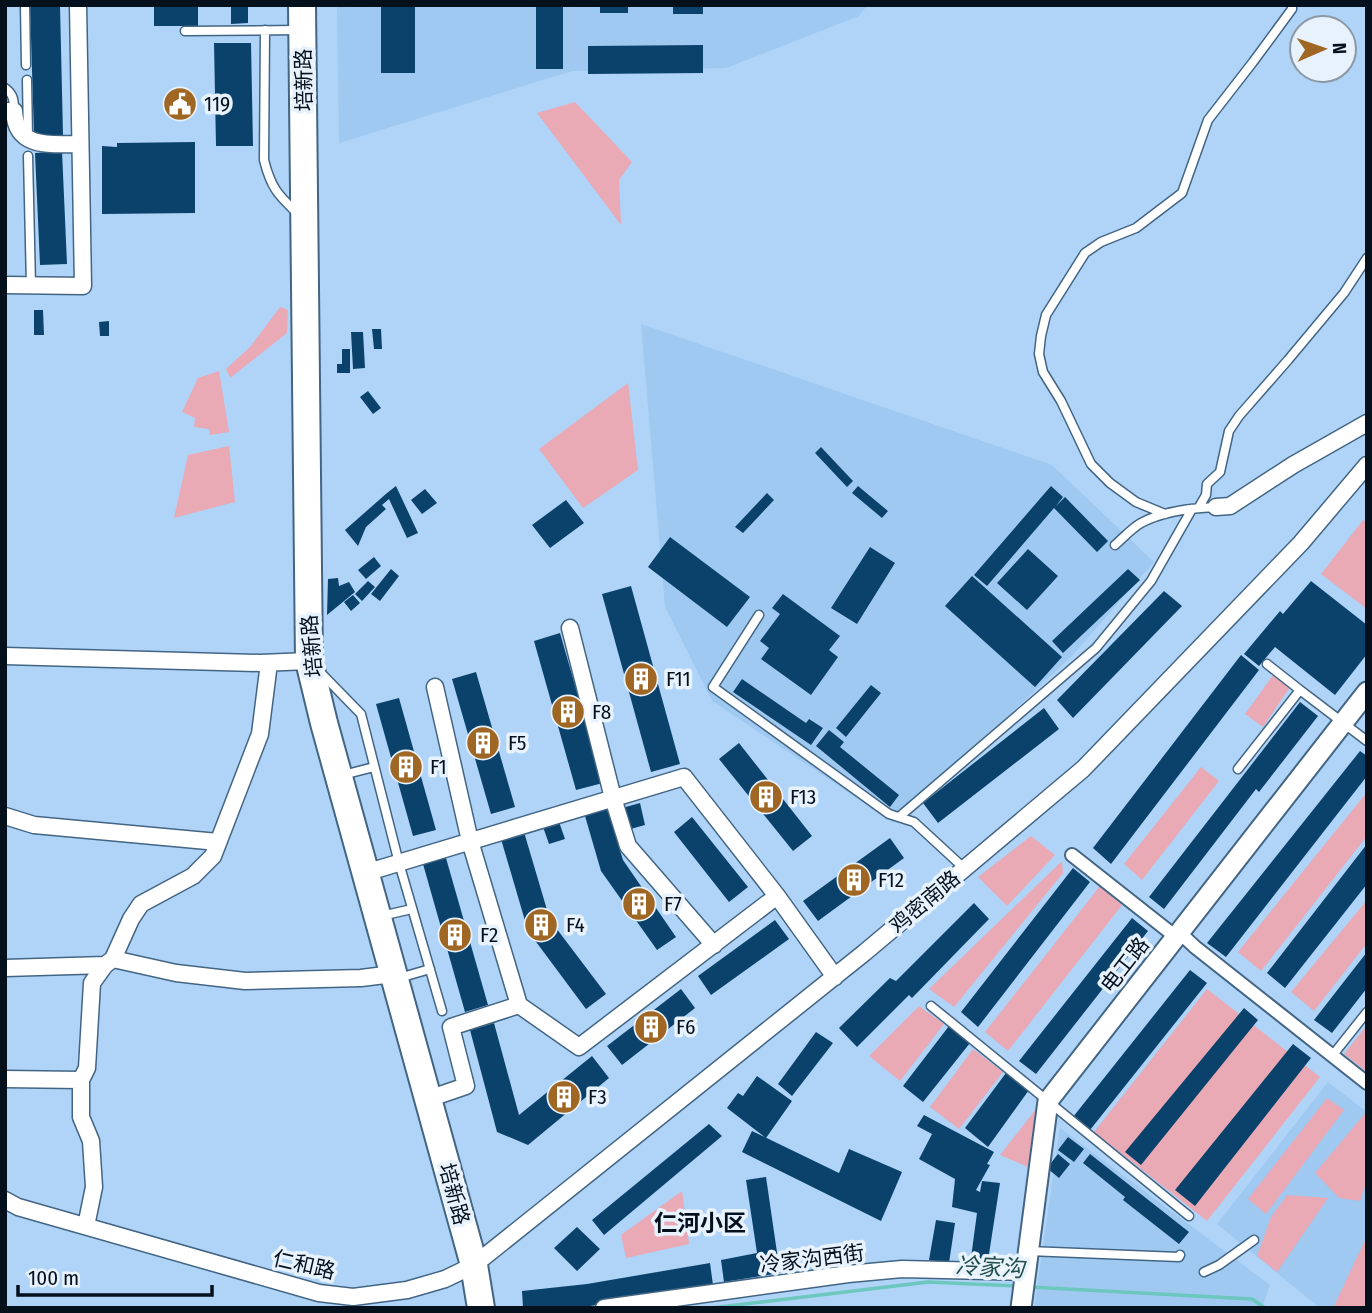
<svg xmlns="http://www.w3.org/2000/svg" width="1372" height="1313" font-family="'Fira Sans Condensed','Noto Sans SC',sans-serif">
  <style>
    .built { fill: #9fc9f1 }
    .green { fill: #e9a9b5 }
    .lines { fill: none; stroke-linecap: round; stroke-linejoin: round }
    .stream { stroke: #6cc7be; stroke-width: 3.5 }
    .building { fill: #0b426b }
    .service-casing { stroke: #436584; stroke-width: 11 }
    .pedestrian-casing { stroke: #436584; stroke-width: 16 }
    .minor-casing { stroke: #436584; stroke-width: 19 }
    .tertiary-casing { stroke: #436584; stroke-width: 23 }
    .trunk-casing { stroke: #436584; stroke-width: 30 }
    .service { stroke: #fff; stroke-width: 8 }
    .pedestrian { stroke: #fff; stroke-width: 12 }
    .minor { stroke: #fff; stroke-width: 16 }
    .tertiary { stroke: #fff; stroke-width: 19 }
    .trunk { stroke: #fff; stroke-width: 26 }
    .labels { text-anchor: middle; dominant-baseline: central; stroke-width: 7; stroke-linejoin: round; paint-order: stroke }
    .street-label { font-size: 21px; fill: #04111c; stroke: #e7f2fd }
    .poi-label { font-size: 21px; fill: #04111c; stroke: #e7f2fd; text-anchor: start }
    .neighbourhood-label { font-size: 23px; font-weight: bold; fill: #04111c; stroke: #e7f2fd }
    .water-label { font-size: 23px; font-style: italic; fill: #244e4a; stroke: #e7f2fd }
  </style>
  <rect width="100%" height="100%" fill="#afd4f7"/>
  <path class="built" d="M337,5H866V7L859,16L726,68L572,71L339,143Z
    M641,324L1052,465L1154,562L1071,657L894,823L712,701L665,607Z
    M1328,1082L1367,1112V1308H1320L1217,1224Z
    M1060,1128L1270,1285L1262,1308H1034Z"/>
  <path class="green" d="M575,102L632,162L619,180L621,225L537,113Z
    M280,307L288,310L287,333L230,378L226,369L250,347Z
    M219,371L229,432L210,435L209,429L194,427L195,418L182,412L198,378Z
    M628,383L638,470L583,508L539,449Z
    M229,446L235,502L174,518L188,455Z
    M1363,520L1367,523V609L1321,574Z
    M1273,675L1290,687L1263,727L1245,714Z
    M1201,767L1219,781L1142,880L1124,864Z
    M1367,792V836L1261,971L1238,952Z
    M1031,836L1055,855L1007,906L978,877Z
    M1062,861L1063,873L954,1007L929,989Z
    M1100,886L1122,905L1008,1051L985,1032Z
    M1367,900V943L1314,1011L1291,992Z
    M1207,989L1320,1077L1207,1221L1094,1132Z
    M919,1006L944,1024L900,1081L869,1056Z
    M1367,1025V1072L1344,1054Z
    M973,1049L1003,1072L959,1129L930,1107Z
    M1327,1098L1344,1110L1266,1214L1248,1199Z
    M1036,1109L1028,1167L1000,1155Z
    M1367,1111V1181L1360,1201L1339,1198L1315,1173Z
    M682,1191L689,1244L626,1258L621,1235Z
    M1287,1195L1328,1198L1277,1272L1257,1256L1271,1217Z
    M1367,1236V1308H1333Z"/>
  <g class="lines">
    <path class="stream" d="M1030,1287L1252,1299L1265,1308
      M711,1308L928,1282L1019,1286"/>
  </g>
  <path class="building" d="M30,5H60L63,135H34Z
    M154,5H198V26H154Z
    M231,5H248V23L231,24Z
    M381,5H415V73H381Z
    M536,5H563V69H536Z
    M600,5H628V13H600Z
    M673,5H703V14H673Z
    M214,43H251L253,146H216Z
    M703,45V73L588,74V46Z
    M195,142V213L102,214V146L117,147V143Z
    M62,151L67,264L40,265L35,153Z
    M34,310H43L44,335H34Z
    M109,321V336H100L99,322Z
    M372,329H381L382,349H374Z
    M351,332H363L365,368L353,369Z
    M342,349H350V373H337V364H342Z
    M368,391L381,408L373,414L360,397Z
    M821,447L853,481L847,487L815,453Z
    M396,486L418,533L407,538L389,499L382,505L386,509L366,527L358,546L345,530L387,493Z
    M858,486L888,511L882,518L852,493Z
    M1051,486L1063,497L1056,506L1065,497L1108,541L1097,552L1054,508L987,586L974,575Z
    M425,489L437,503L422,514L411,500Z
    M767,493L774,500L743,533L735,527Z
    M566,500L584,523L550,548L532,525Z
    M670,537L750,597L727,627L648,567Z
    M870,547L895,563L857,624L831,608Z
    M1028,549L1058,576L1027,610L997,583Z
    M374,557L381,566L366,579L358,570Z
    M391,569L399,576L380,601L371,594Z
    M1128,569L1140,580L1063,653L1052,641Z
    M972,576L1062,657L1035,687L945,606Z
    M338,578L339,586L349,582L355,592L327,615L328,579Z
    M368,581L375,587L362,601L355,594Z
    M1311,581L1367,625V654L1335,695L1275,647L1259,666L1244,654L1280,611L1283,614Z
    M631,586L680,764L651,772L602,594Z
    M1164,591L1182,606L1073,718L1057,700Z
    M783,594L840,636L829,650L838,657L811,695L761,659L769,648L760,641L780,614L772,608Z
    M353,595L360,603L351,611L344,602Z
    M560,633L603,783L576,790L534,641Z
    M1241,655L1259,670L1111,864L1093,848Z
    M476,672L515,807L491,814L452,679Z
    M742,679L806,723L809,719L823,728L811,745L733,692Z
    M871,685L881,693L846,737L836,728Z
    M399,698L436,830L413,836L376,704Z
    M1300,702L1318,716L1259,792L1256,789L1164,909L1149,897Z
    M1044,708L1059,729L938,823L923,803Z
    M829,730L844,742L840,747L899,795L890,807L816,746Z
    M739,743L812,836L793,851L719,759Z
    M1360,751L1367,756V776L1226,957L1207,943Z
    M640,803L645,825L627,830L622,808Z
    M607,809L623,860L676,937L657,950L601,871L585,816Z
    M692,817L748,887L729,902L674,832Z
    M558,819L565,839L549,844L542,824Z
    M524,832L550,920L606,994L586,1009L528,931L501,839Z
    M890,838L904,858L818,921L803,901Z
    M1367,844V884L1285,988L1267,973Z
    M446,858L488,1005L465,1012L423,864Z
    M1073,868L1090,882L978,1027L961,1012Z
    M974,903L989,919L912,998L909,995L857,1047L839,1028L890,978L896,981Z
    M1132,918L1148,931L1036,1074L1019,1061Z
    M775,920L789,939L711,995L698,976Z
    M1367,952V988L1332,1033L1314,1020Z
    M1190,970L1207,983L1090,1130L1073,1117Z
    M681,989L695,1008L622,1065L607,1046Z
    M1244,1008L1258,1020L1141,1165L1125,1152Z
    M494,1023L519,1115L592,1056L609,1078L528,1145L497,1132L470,1030Z
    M949,1026L970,1043L923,1102L903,1086Z
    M816,1032L833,1043L792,1096L778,1084Z
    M1293,1044L1311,1058L1195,1206L1175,1190Z
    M1006,1073L1029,1090L988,1147L965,1128Z
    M757,1076L792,1101L766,1138L727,1108L738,1093L743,1096Z
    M924,1115L994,1152L987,1164L990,1165L976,1190L980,1192L982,1181L1000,1183L987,1267L970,1265L977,1213L952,1207L955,1179L919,1159L932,1134L917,1126Z
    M709,1124L722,1136L604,1235L592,1220Z
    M752,1131L839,1173L849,1149L902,1172L881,1221L742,1152Z
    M1068,1137L1084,1149L1074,1162L1058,1150Z
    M1058,1154L1070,1164L1059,1178L1047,1168Z
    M1090,1154L1189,1232L1179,1244L1123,1200L1125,1197L1083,1163Z
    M766,1177L780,1273L724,1282L721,1260L757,1253L746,1180Z
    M936,1220L955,1223L949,1263L929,1260Z
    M577,1227L600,1249L577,1271L554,1248Z
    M710,1263L713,1285L590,1306L568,1308H523L522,1291L587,1284Z"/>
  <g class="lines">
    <g class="service-casing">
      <path id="service" d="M25,5L26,65
        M265,30L264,160C271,188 278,195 299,215
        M185,31L300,30
        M27,80L28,137
        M5,88C14,94 14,102 14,111
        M28,156L31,286
        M1199,507L1206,495L1207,484L1220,472L1229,431L1239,416L1288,360L1344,293L1367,258
        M1165,514L1136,502L1110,483L1091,464L1061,401L1043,372L1039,354L1041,336L1046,315L1085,253L1101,242L1136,228L1182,193L1208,120L1253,62L1292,9V5
        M1115,545C1123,538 1132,528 1141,523C1163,511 1191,508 1216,507
        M759,615L713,687L889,814L914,822L965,869
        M1267,664L1300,690
        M321,673L361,714L399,863L442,1011
        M1238,769L1300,690L1367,741
        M343,775L374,767
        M899,817L1096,648L1151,581L1192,509
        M381,916L412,909
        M399,978L430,969
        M931,1006L1189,1216
        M1332,1056L1367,1012
        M1028,1251L1179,1257L1180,1255
        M1204,1272L1219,1265L1254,1240"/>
    </g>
    <g class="pedestrian-casing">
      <path id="pedestrian" d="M1072,855L1176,937
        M1179,932L1195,947L1367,1083"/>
    </g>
    <g class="minor-casing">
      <path id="minor" d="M5,111H14C16,150 52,144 80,144
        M5,285L83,286L78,5
        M1216,507L1230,506L1293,465L1367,423
        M570,628L613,798L628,846L714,945
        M5,656L260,663L309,661
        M435,687L470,841L519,1005L579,1047L777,896
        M5,816L34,825L218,842
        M365,873L684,777L777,896L835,977
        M113,959L176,973L245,981L361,978L393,974
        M5,968L105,965L113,959L131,919L141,904L193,876L213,856L260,734L269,663
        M5,1079L81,1080
        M428,1099L466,1086L451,1027L519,1005
        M5,1200L18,1207L319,1293L353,1297L407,1290L445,1279L474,1265L864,953L1083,769L1301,543L1367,465
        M86,1226L94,1187L91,1141L81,1117V1080L87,1068L92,983L105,965
        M604,1308L848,1274L902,1269L1026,1272"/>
    </g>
    <g class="tertiary-casing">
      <path id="tertiary" d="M1021,1308L1048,1101L1367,692"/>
    </g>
    <g class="trunk-casing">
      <path id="trunk" d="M302,5L309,661L324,723L474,1265L481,1308"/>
    </g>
    <use href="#service" class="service"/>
    <use href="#pedestrian" class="pedestrian"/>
    <use href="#minor" class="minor"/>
    <use href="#tertiary" class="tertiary"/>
    <use href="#trunk" class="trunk"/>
  </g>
  <defs>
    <g id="civic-disc" transform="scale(1.75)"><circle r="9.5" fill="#9f6723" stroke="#e7f2fd"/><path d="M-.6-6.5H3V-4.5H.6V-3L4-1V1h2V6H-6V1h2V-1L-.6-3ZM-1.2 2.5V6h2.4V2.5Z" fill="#fff"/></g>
    <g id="building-disc" transform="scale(1.75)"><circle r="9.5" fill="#9f6723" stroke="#e7f2fd"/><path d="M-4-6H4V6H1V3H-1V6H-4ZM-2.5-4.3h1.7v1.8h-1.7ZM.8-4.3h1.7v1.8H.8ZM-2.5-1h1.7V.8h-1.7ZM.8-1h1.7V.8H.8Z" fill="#fff"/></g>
  </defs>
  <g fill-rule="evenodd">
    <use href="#civic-disc" x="180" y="104"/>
    <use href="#building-disc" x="641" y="679"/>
    <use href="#building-disc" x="568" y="712"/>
    <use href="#building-disc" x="483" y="743"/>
    <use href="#building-disc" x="406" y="767"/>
    <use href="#building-disc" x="766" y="797"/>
    <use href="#building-disc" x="854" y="880"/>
    <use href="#building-disc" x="639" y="904"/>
    <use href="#building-disc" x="541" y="925"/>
    <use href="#building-disc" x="455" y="935"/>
    <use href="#building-disc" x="651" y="1027"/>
    <use href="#building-disc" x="564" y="1097"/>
  </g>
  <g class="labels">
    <g class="street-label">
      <text transform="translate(304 80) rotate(-91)">培新路</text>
      <text transform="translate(312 646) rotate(-95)">培新路</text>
      <text transform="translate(925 902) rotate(-40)">鸡密南路</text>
      <text transform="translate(1125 965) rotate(-52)">电工路</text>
      <text transform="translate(454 1194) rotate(75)">培新路</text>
      <text transform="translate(812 1259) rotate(-7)">冷家沟西街</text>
      <text transform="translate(304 1265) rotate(13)">仁和路</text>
    </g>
    <g class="poi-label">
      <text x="204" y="104">119</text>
      <text x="666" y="679">F11</text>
      <text x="592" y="712">F8</text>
      <text x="508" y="743">F5</text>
      <text x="430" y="767">F1</text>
      <text x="790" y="797">F13</text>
      <text x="878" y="880">F12</text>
      <text x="664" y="904">F7</text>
      <text x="566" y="925">F4</text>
      <text x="480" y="935">F2</text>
      <text x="676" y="1027">F6</text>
      <text x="588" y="1097">F3</text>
    </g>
    <g class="neighbourhood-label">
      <text x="700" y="1223">仁河小区</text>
    </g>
    <g class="water-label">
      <text transform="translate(990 1267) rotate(3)">冷家沟</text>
    </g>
  </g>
  <rect width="1372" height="1313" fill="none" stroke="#04111c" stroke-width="14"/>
  <g transform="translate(1323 49) rotate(88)"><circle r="33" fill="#e7f2fd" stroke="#8c98a3" stroke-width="2"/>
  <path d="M0-5L12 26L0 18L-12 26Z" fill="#9f6723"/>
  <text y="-10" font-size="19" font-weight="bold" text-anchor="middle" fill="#04111c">N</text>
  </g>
  <path d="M18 1285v10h194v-10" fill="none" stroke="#04111c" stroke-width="3.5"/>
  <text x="28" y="1285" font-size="21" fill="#04111c" stroke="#e7f2fd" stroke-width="5" paint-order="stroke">100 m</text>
</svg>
